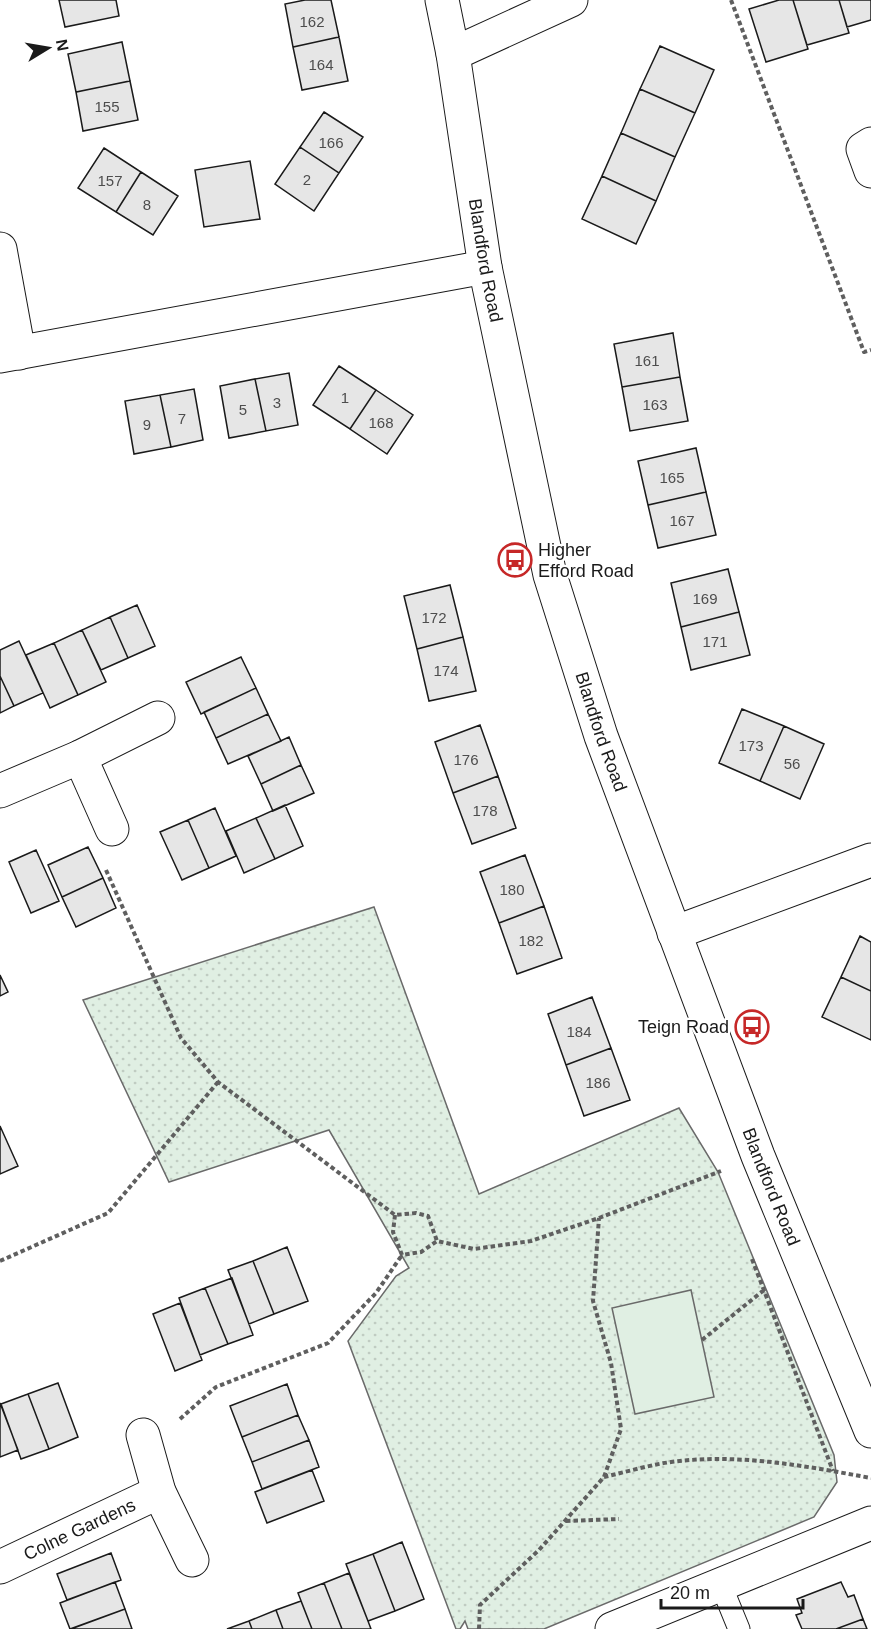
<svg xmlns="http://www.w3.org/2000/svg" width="871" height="1629" font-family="Arial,sans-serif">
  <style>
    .green { fill: url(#green-dots); stroke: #6a6a6a; stroke-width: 1.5 }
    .pitch { fill: #e0efe3; stroke: #6a6a6a; stroke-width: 1.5 }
    .building { fill: #e6e6e6; stroke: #1a1a1a; stroke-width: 1.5 }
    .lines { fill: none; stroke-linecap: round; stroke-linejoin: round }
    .service-casing { stroke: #1a1a1a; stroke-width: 23 }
    .minor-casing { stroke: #1a1a1a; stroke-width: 35 }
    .path { stroke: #5f5f5f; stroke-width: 4; stroke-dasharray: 4.5 3; stroke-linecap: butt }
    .service { stroke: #fff; stroke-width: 21 }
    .minor { stroke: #fff; stroke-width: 33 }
    .labels { text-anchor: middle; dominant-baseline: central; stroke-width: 4.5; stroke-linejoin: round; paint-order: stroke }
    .number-label { font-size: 15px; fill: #4d4d4d }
    .street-label { font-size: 18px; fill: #1a1a1a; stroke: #fff }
    .poi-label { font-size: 18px; fill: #1a1a1a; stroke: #fff; text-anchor: start }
  </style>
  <defs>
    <pattern id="green-dots" width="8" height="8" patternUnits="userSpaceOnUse" patternTransform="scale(1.5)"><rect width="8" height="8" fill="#e0efe3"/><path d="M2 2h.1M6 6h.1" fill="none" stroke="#c0ccc2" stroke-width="1.8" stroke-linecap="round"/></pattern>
  </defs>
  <rect width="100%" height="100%" fill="#fff"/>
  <path class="green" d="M374,907L479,1194L679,1108L718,1172L834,1455L837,1482L814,1517L544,1629H468L465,1621L460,1629H456L348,1341L396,1276L409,1268L329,1130L169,1182L83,1000Z"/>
  <path class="pitch" d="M691,1290L714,1397L635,1414L612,1308Z"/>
  <path class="building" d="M59,0H116L119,16L65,27Z
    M305,0H331L339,37L293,47L285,4Z
    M779,0H793L808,49L766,62L749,9Z
    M793,0H839L849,33L807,45Z
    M839,0H871V20L847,27Z
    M339,37L348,81L302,90L293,47Z
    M122,42L130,81L76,92L68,54Z
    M660,46L714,70L695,113L640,89Z
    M130,81L138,120L83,131L76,92Z
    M640,89L695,113L675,157L621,133Z
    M324,112L363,137L339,173L300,147Z
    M621,133L675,157L656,201L602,176Z
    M300,147L339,173L314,211L275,184Z
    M104,148L141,172L116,212L78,188Z
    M250,161L260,219L204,227L195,170Z
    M141,172L178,196L153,235L116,212Z
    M602,176L656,201L636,244L582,219Z
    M673,333L680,377L622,387L614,344Z
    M339,366L376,390L350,429L313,405Z
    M289,373L298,425L266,431L255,379Z
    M680,377L688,421L630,431L622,387Z
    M255,379L266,431L229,438L220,386Z
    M194,389L203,440L171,447L160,395Z
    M376,390L413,415L387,454L350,429Z
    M160,395L171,447L134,454L125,401Z
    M696,448L706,492L648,505L638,461Z
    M706,492L716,535L658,548L648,505Z
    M728,569L739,612L681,627L671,583Z
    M450,585L463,637L417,649L404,596Z
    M137,605L155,646L128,658L110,617Z
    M739,612L750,655L691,670L681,627Z
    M110,617L128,658L101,670L82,630Z
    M82,630L106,682L78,695L54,643Z
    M463,637L476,691L429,701L417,649Z
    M19,641L43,693L14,706L0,676V650Z
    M54,643L78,695L50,708L26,655Z
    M241,657L256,688L201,714L186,682Z
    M0,676L14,706L0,713Z
    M256,688L268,714L216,738L204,712Z
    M742,709L784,726L760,781L719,763Z
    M268,714L281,741L228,764L216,738Z
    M480,725L498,776L453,793L435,742Z
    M784,726L824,744L800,799L760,781Z
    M289,737L301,765L261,784L248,756Z
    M301,765L314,793L273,811L261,784Z
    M498,776L516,828L472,844L453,793Z
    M285,805L303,846L275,859L256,818Z
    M215,808L236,856L209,868L188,820Z
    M256,818L275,859L244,873L226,831Z
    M188,820L209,868L182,880L160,832Z
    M88,847L103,878L62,897L48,865Z
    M36,850L59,901L31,913L9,862Z
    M525,855L544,906L499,923L480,872Z
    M103,878L116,908L76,927L62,897Z
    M544,906L562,958L517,974L499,923Z
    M860,936L871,942V991L841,977Z
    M0,975L8,992L0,996Z
    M841,977L871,991V1040L822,1017Z
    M592,997L611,1048L566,1065L548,1014Z
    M611,1048L630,1100L584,1116L566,1065Z
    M0,1126L18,1166L0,1174Z
    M287,1247L308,1301L274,1314L253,1261Z
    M253,1261L274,1314L249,1324L228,1270Z
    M232,1278L253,1335L228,1344L205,1288Z
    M205,1288L228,1344L200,1355L179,1298Z
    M180,1303L202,1360L175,1371L153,1314Z
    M58,1383L78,1437L49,1449L28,1394Z
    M287,1384L298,1415L242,1437L230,1406Z
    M28,1394L49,1449L21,1459L1,1404Z
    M0,1403L18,1450L0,1457Z
    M298,1415L309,1440L252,1462L242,1437Z
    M309,1440L319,1467L262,1489L252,1462Z
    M312,1470L324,1501L267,1523L255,1492Z
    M402,1542L424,1599L395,1611L373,1554Z
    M111,1553L121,1580L67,1600L57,1574Z
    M373,1554L395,1611L368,1621L346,1564Z
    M349,1573L368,1621L371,1629H342L324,1583Z
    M115,1582L125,1609L70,1629L60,1603Z
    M841,1582L848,1597L854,1595L863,1619L836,1629H802L796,1615L802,1613L797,1599Z
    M324,1583L342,1629H312L298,1593Z
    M301,1601L312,1629H283L276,1610Z
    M125,1609L132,1629H71Z
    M276,1610L283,1629H252L249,1621Z
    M863,1619L867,1629H836Z
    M249,1621L252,1629H227Z"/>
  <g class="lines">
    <g class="service-casing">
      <path id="service" d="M721,1585L739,1629"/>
    </g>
    <g class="minor-casing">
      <g id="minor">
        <path id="s1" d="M442,0L453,54L485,267L550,575L601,736L758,1156L871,1431"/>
        <path d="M453,54L571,0"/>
        <path d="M871,144L863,149L871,171"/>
        <path d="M0,249L19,353"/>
        <path d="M0,356L485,267"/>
        <path d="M80,757L112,829"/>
        <path d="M0,791L80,757L158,718"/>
        <path d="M674,933L871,860"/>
        <path d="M143,1435L159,1492L192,1560"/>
        <path id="s2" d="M0,1567L159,1492"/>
        <path d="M612,1629L871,1523"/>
      </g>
    </g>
    <path class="path" d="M731,0L864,352L871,350
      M106,870L181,1038L218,1082L395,1215L416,1213L428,1216L437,1241L474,1249L531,1241L599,1218L721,1171
      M395,1215L393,1232L402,1255L421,1252L437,1241
      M752,1259L833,1471
      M0,1261L108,1213L218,1082
      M702,1340L764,1290
      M180,1419L216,1387L328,1343L376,1293L402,1255
      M604,1477C626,1472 649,1465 671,1462C739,1453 805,1466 871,1478
      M566,1521L619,1519
      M479,1629L480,1605L539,1550L604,1477L621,1429L611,1363L593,1301L599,1218"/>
    <use href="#service" class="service"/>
    <use href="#minor" class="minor"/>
  </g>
  <defs>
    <g id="bus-ring" transform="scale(1.725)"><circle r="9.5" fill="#fff" stroke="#c62828" stroke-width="1.5"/><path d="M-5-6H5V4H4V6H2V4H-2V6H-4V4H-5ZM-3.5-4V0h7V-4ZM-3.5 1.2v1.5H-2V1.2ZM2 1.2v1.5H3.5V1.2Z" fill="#c62828"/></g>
  </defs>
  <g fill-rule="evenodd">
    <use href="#bus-ring" x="515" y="560"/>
    <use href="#bus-ring" x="752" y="1027"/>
  </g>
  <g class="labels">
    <g class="number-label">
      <text x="312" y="21">162</text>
      <text x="321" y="64">164</text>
      <text x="107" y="106">155</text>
      <text x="331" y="142">166</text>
      <text x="307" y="179">2</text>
      <text x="110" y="180">157</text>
      <text x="147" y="204">8</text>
      <text x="647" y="360">161</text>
      <text x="345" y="397">1</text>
      <text x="277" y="402">3</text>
      <text x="655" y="404">163</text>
      <text x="243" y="409">5</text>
      <text x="182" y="418">7</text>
      <text x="381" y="422">168</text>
      <text x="147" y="424">9</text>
      <text x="672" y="477">165</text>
      <text x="682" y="520">167</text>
      <text x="705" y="598">169</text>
      <text x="434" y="617">172</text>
      <text x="715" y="641">171</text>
      <text x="446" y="670">174</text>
      <text x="751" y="745">173</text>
      <text x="466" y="759">176</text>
      <text x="792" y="763">56</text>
      <text x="485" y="810">178</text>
      <text x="512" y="889">180</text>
      <text x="531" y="940">182</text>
      <text x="579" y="1031">184</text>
      <text x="598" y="1082">186</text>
    </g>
    <g class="street-label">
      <text stroke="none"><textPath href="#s1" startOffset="264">Blandford Road</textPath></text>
      <text stroke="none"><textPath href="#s1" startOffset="750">Blandford Road</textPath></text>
      <text stroke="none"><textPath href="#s1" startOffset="1236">Blandford Road</textPath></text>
      <text stroke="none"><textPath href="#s2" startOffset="88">Colne Gardens</textPath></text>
    </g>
    <g class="poi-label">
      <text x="538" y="550">Higher<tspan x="538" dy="21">Efford Road</tspan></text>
      <text x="729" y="1027" text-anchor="end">Teign Road</text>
    </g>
  </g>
  <g transform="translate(48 48) rotate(79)" stroke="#ffffff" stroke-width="4.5" paint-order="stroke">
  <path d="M0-4.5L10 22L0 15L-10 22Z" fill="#1a1a1a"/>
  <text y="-9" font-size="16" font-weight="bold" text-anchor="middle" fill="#1a1a1a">N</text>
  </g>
  <path d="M661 1599v9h142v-9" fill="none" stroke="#1a1a1a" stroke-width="3"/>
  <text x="670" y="1599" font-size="18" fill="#1a1a1a" stroke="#ffffff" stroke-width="4.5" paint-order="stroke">20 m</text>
</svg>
